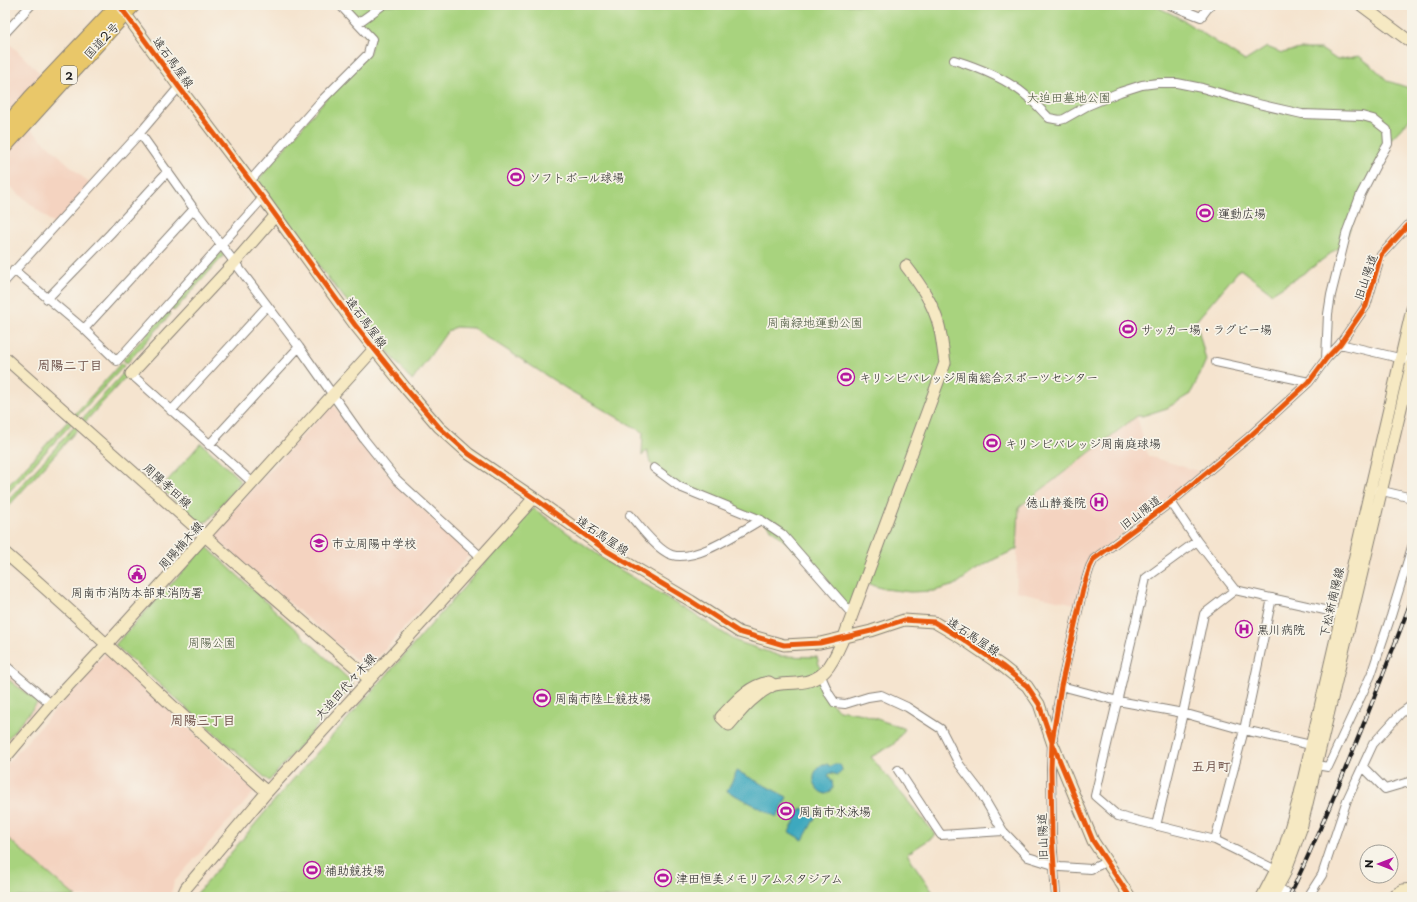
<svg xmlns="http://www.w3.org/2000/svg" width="1417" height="902" font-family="'Playpen Sans','Klee One',sans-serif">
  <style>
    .built { fill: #f4d3c0 }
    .green { fill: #a8d37e; stroke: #62784d }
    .water { fill: #3ea8be; stroke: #2d626d }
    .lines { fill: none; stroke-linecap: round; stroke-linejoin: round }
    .street-casing { stroke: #888076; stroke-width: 10 }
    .secondary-casing { stroke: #888076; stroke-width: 13 }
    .highway-casing { stroke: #888076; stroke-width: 16 }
    .street { stroke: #fff; stroke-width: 8 }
    .secondary { stroke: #f6e9c3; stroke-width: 11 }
    .highway { stroke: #e9c769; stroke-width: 14 }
    .rail-casing { stroke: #1c1c1c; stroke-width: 4 }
    .rail { stroke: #f7f3e8; stroke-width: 2.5; stroke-dasharray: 8; stroke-linecap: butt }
    .cycleway-casing { stroke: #f7f3e8; stroke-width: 8 }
    .cycleway { stroke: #e8590c; stroke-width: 5 }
    .labels { text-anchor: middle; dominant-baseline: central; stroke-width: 3.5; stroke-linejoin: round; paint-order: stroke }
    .shield { fill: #f7f3e8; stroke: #5e5c59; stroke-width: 1 }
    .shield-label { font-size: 11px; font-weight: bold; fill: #1c1c1c }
    .street-label { font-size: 12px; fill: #1c1c1c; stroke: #f7f3e8 }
    .park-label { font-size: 12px; fill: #465339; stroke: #f7f3e8 }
    .poi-label { font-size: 12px; fill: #1c1c1c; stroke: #f7f3e8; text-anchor: start }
    .neighbourhood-label { font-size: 13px; font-weight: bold; fill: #684a42; stroke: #f7f3e8 }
  </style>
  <rect width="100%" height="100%" fill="#f7f3e8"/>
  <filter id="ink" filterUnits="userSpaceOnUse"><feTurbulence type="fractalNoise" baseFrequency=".025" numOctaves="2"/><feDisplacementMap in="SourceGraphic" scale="8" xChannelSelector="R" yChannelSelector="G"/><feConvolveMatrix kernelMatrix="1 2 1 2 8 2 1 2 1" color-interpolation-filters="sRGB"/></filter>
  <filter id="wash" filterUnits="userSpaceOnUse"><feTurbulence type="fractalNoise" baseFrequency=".012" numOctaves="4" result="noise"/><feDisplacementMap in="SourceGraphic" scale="16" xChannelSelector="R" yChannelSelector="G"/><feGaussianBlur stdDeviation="0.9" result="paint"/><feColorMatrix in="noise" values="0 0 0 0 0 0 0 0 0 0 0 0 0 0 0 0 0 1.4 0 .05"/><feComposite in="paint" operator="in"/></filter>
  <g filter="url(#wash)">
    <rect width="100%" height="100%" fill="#f5e4cf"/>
    <path class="built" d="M5,39L43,76L12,112L91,185L55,225L5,182Z
      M333,404L368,450L396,485L471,553L367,669L210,534Z
      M1137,416L1148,456L1201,472L1091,558L1080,605L1016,591L1019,508Z
      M107,652L255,791L174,882L170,897H5V766Z
      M5,667L43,702L5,747Z"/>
    <path class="green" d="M338,5H1153L1178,17L1245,61L1267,47L1282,53L1300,49H1321L1337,60L1359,56L1372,66L1388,81L1409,88C1413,96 1414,110 1410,119L1389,141L1343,244L1309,270L1272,293L1240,269L1196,321L1206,360L1196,383L1190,394L1167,408L1142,416H1137L1019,507L1017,549L995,559L974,571L955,585L934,591L910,592L884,589L863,582L853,613L802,557L765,523L678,487L650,463L647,450L642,456L643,432L567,389L473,328L455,327L447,332L412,381L329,279L257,181L329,95L370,52L372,41Z
      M221,252L224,255L174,311L171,308Z
      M168,311L171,314L127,363L123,360Z
      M121,363L124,366L77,416L75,414Z
      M127,369L130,372L85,422L82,419Z
      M69,420L72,423L5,496V489Z
      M75,426L78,429L5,510V504Z
      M201,443L241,481L208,521L200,523L161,488Z
      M533,508L611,564L684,608L736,641L780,656L817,657L829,701L839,710L863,714L905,729L893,745L871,757L936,835L907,854L936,897H194L281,793L409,650Z
      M206,546L354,684L269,781L115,645Z
      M5,677L38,702L5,742Z
      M5,836L76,897H5Z"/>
    <path class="water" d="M823,764H827L831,767L834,764H838C841,765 842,768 842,771L838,775L831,773L828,775L832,781L833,788L830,792L826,794C811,791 810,770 823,764Z
      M737,771L787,797L777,817L727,791Z
      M802,808L816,816L803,840L789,832Z"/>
  </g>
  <g filter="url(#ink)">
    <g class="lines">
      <g class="street-casing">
        <path id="street" d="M1170,5L1201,17L1210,5
          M358,23L383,5
          M5,33L31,5
          M954,60C980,68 1009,80 1029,98C1036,104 1042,111 1049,118L1060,120L1064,119L1087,106L1120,92L1142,85L1158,83H1177L1202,88L1254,103L1302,114L1362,116L1373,119L1387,130L1388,144L1379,159L1361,194L1347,231L1331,295L1328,314L1326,359
          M140,133L194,209L299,347L364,439L396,479L481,557
          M250,181L322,100L368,54L372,39L340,5
          M14,270L84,329L117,361L263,198
          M5,281L140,133L179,87
          M47,299L110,234L168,171
          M84,329L194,209
          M1340,344L1412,361
          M1216,362L1309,382
          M131,374L253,483
          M171,411L267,306
          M209,445L299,347
          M654,468L680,487L761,520L782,534L852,614
          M1378,490L1412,498
          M1171,502L1197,541L1235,590L1347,615
          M630,515C639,526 658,551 672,555C697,562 739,532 761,520
          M1197,541L1146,578L1095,796L1118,816L1215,840L1276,870
          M5,665L51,704
          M821,676L829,694L835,703L845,704L868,697L881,695L907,707L941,729L959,764L979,790L1003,831L1028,857L1060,867L1091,869L1106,862
          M1061,686L1118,701L1183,713L1244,730L1311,745
          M1316,765L1328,767L1371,675L1391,616L1412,547
          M1363,767L1385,789L1412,781
          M898,770L941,835L1003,831
          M1156,826L1183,713L1204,614L1235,590
          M1215,840L1244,730L1272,598
          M1277,887L1293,897
          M1056,897L1052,837L1051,769L1052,742L1061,686L1083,589L1090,567L1094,559L1171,502L1249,437L1309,382L1326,359L1340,344L1366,306L1381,255L1412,221
          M1308,897L1322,875L1347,800L1373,744L1401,713L1412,705"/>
      </g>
      <g class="secondary-casing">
        <path id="secondary" d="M1361,5L1412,43
          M121,8L179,87L263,198L355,325L407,390L439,427L469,454L534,498L607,551L691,601L739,632L784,645L820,643L871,631L904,620L934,622L961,638L1002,666L1027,686L1039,704L1052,742L1093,841L1130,897
          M5,358L242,569L369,679
          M131,374L235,262L275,216
          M5,553C95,630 178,714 267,792
          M774,685L769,682C748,686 736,701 721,717L729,725C742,710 754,695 772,686C779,683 789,684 797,683C827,681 833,661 844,637L945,363C943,351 942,338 939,326C933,303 920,284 906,266
          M5,758L51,704L107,644L374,349
          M182,897L186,888L267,792L435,608L534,498
          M1262,897L1276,870L1284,849L1299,798L1412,309
          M1272,897L1284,875L1301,829L1412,362
          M1391,897L1403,890L1412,889"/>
      </g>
      <g class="highway-casing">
        <path id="highway" d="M5,127L31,97L118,5
          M5,146L133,5"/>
      </g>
      <use href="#street" class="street"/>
      <use href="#secondary" class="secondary"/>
      <use href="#highway" class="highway"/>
      <g class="rail-casing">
        <path id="rail" d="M1289,897C1335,800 1374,699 1412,599"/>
      </g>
      <use href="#rail" class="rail"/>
      <g class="cycleway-casing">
        <path id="cycleway" d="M119,5L179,87L263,198L355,325L407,390L439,427L469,454L534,498L607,551L691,601L739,632L784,645L820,643L871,631L904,620L934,622L961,638L1002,666L1027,686L1039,704L1052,742L1093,841L1130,897
          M1056,897L1052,837L1051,769L1052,742L1061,686L1083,589L1090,567L1094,559L1171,502L1249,437L1309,382L1326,359L1340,344L1366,306L1381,255L1412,221"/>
      </g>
      <use href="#cycleway" class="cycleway"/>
    </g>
  </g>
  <defs>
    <g id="stadium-ring" transform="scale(0.9)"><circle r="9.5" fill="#f7f3e8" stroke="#b5179e" stroke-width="1.5"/><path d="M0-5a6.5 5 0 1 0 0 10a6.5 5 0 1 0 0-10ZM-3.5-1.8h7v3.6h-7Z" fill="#b5179e"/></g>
    <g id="hospital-ring" transform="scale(0.9)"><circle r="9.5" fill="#f7f3e8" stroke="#b5179e" stroke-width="1.5"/><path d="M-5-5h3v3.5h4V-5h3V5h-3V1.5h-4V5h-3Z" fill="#b5179e"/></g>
    <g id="school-ring" transform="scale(0.9)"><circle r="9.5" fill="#f7f3e8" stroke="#b5179e" stroke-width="1.5"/><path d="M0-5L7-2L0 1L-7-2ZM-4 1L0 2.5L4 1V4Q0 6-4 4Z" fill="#b5179e"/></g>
    <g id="civic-ring" transform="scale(0.9)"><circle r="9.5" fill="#f7f3e8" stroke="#b5179e" stroke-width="1.5"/><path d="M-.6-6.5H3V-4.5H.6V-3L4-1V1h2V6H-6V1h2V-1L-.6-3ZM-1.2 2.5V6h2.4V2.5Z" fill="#b5179e"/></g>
  </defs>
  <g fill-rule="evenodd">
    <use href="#stadium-ring" x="516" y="177"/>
    <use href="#stadium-ring" x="1205" y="213"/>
    <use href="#stadium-ring" x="1128" y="329"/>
    <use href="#stadium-ring" x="846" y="377"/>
    <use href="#stadium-ring" x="992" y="443"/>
    <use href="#hospital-ring" x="1099" y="502"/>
    <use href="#school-ring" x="319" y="543"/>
    <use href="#civic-ring" x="137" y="574"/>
    <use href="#hospital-ring" x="1244" y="629"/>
    <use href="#stadium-ring" x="542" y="698"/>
    <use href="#stadium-ring" x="786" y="811"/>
    <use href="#stadium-ring" x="312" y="870"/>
    <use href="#stadium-ring" x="663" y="878"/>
  </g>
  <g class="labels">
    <rect class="shield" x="61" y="66" width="16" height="18" rx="3"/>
    <g class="shield-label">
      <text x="69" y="75">2</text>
    </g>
    <g class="street-label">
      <text transform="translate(101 40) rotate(-47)">国道2号</text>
      <text transform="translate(174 62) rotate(54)">遠石馬屋線</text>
      <text transform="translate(1365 277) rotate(-71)">旧山陽道</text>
      <text transform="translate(367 322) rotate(53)">遠石馬屋線</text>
      <text transform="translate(168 485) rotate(42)">周陽孝田線</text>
      <text transform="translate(1140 512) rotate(-37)">旧山陽道</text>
      <text transform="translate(603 535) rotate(34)">遠石馬屋線</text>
      <text transform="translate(180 545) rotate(-48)">周陽楠木線</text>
      <text transform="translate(1331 602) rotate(-77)">下松新南陽線</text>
      <text transform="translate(974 636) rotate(33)">遠石馬屋線</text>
      <text transform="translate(345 686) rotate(-48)">大迫田代々木線</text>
      <text transform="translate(1042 837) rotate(-92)">旧山陽道</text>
    </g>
    <g class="park-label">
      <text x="1069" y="97">大迫田墓地公園</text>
      <text x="815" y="322">周南緑地運動公園</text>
      <text x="212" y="642">周陽公園</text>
    </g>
    <g class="poi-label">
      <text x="529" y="177">ソフトボール球場</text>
      <text x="1218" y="213">運動広場</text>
      <text x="1141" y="329">サッカー場・ラグビー場</text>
      <text x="859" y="377">キリンビバレッジ周南総合スポーツセンター</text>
      <text x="1005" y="443">キリンビバレッジ周南庭球場</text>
      <text x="1086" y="502" text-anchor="end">徳山静養院</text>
      <text x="332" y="543">市立周陽中学校</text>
      <text x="137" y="592" text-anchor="middle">周南市消防本部東消防署</text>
      <text x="1257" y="629">黒川病院</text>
      <text x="555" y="698">周南市陸上競技場</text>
      <text x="799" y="811">周南市水泳場</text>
      <text x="325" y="870">補助競技場</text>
      <text x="676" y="878">津田恒美メモリアムスタジアム</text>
    </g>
    <g class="neighbourhood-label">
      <text x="70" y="364">周陽二丁目</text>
      <text x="203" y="719">周陽三丁目</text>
      <text x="1211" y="765">五月町</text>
    </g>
  </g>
  <rect width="1417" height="902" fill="none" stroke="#f7f3e8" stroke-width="20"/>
  <g transform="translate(1379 864) rotate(270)"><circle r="19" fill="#f7f3e8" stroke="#9f9d96"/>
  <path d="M0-3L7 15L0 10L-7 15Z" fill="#b5179e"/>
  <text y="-6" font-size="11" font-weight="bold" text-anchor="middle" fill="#1c1c1c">N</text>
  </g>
</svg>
